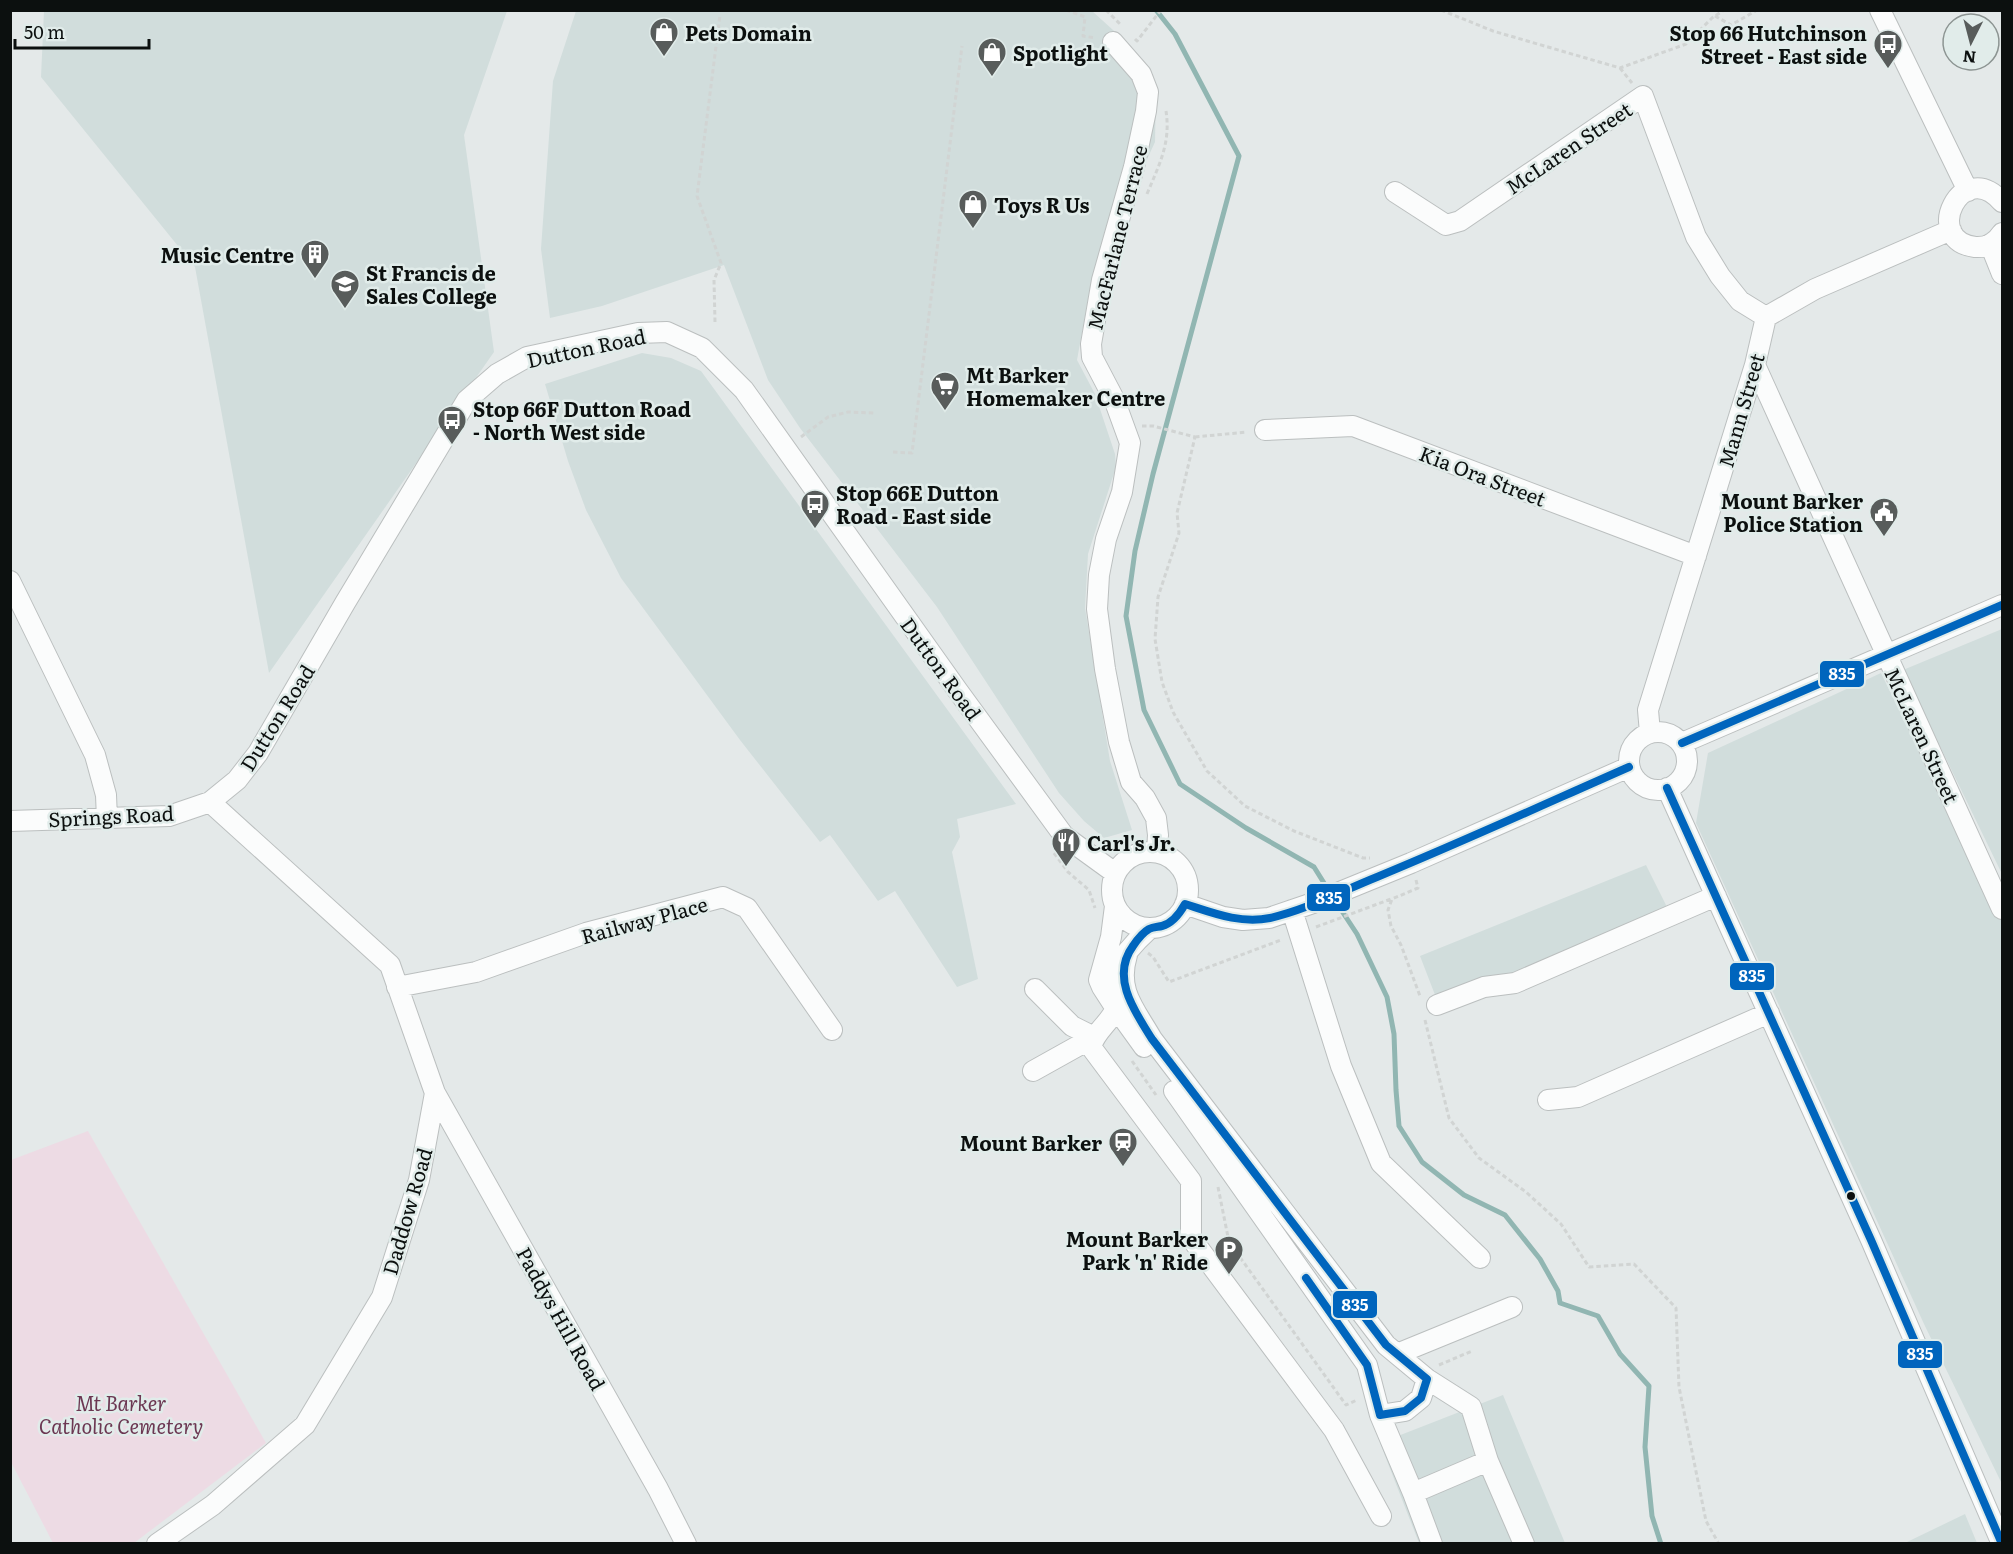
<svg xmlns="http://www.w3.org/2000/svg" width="2013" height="1554" font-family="Literata,serif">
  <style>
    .built { fill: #d1dddc }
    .green { fill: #eddbe4 }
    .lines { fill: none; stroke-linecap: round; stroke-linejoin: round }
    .stream { stroke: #91b6b2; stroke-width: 5 }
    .minor-casing { stroke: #bbbfbf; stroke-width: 22 }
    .path { stroke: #d1d4d3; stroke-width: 3; stroke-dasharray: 4.5 3; stroke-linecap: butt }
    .minor { stroke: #fbfcfc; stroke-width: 20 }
    .bus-1-casing { stroke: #e1ecea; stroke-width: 12 }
    .bus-1 { stroke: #0065bd; stroke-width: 8 }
    .bus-dot { fill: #0c100f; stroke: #e1ecea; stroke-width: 2 }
    .labels { text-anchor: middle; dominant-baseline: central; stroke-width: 5; stroke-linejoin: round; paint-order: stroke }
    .poi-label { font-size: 20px; font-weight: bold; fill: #0c100f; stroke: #e1ecea; text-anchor: start }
    .street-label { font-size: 20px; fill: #0c100f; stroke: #e1ecea }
    .park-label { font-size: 20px; font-style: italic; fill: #6c3752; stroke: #e1ecea }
    .line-badge { stroke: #e1ecea; stroke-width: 2 }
    .badge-label { font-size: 16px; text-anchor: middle; font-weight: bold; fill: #fff }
  </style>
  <rect width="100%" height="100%" fill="#e4e9e9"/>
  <path class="built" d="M44,11H507L464,135L494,352L269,673L195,267L41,77Z
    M576,11H1092L1123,39L1156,87L1155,142L1096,270L1089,294L1077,360L1095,394L1115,454L1116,467L1088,554L1085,608L1110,761L1132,830L1104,838L1084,821L1059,793L937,607L800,428L768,380L724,265L602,306L550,318L541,249L553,81Z
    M642,353L671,358L701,371L1016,804L957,819L960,837L952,852L978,979L957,987L895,891L878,901L830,835L820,842L740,740L621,578L586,510L568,461L545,384Z
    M2002,629V874L1903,670Z
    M1881,673L2002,917V1484L1924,1324L1696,823L1708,753Z
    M1646,865L1670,913L1442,1013L1420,956Z
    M1503,1395L1565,1543H1419L1380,1443Z
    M1965,1514L1977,1543H1908L1907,1542Z"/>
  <path class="green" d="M88,1131L266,1443L134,1543H53L11,1462V1160Z"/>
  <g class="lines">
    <path class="stream" d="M1156,10L1175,34L1239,156L1153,474L1135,551L1126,616L1144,710L1180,784L1246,828L1314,867L1329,891
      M1334,899L1357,934L1387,997L1394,1034L1396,1090L1399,1126L1422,1162L1464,1195L1505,1215L1540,1259L1558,1291L1560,1303L1598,1316L1620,1354L1649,1386L1645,1447L1652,1516L1661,1544"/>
    <g class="minor-casing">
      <path id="minor" d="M1880,10L1968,191
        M1113,42L1141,74L1148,92L1146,111L1134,167L1102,280L1091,344L1092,357L1114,399L1130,443L1122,492L1106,539L1099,575L1097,609L1105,669L1119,742L1131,782L1145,798L1156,818L1158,835L1157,852
        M1395,192L1446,225L1460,221L1643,96L1696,237L1720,276L1740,301L1766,317
        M2002,202C1962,156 1921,240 1975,247C1986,248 1996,242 2002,233
        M1990,244L2002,274
        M1755,365L2002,909
        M1265,430L1353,426L1696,556
        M10,581L95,755L106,795L107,819
        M1629 761a29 29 0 1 1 58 0a29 29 0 1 1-58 0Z
        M1650,733L1648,710L1755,365L1766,317L1815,289L1951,230
        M1682,743L2002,605
        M1667,788L1871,1240L2002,1544
        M10,821L169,816L210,802L237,780L258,753L345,603L467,400L497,374L527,357L638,333L667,332L702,348L744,390L958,691L1064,836L1115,873
        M1112 890a38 38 0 1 1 76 0a38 38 0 1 1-76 0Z
        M1185,904L1223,917L1243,920L1269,918L1313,903L1411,863L1629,767
        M1115,906L1111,937L1099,980L1102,987L1113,1004L1144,1047
        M1292,910L1341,1066L1381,1163L1480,1258
        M1150,928C1139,938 1112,965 1113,980C1113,989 1119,999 1116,1008C1110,1023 1095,1031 1091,1047L1191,1181V1238L1334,1430L1381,1516
        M1127,955C1116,991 1135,1009 1152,1039L1386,1345L1427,1379L1471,1407L1488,1461L1413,1493L1380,1415
        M397,987L476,972L586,933L723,897L747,908L832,1030
        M1437,1005L1484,987L1515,983L1716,896
        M1033,1071L1094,1037L1072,1026L1035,989
        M1174,1091L1367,1365L1380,1415L1405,1411L1421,1398L1427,1379
        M435,1093L658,1489L686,1544
        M1548,1100L1578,1097L1769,1013
        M1397,1354L1512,1307
        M1488,1461L1524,1544
        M1413,1493L1432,1544
        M157,1544L213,1505L305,1425L382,1297L419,1180L435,1093L390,965L210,802"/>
    </g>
    <path class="path" d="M1066,10L1085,17L1083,36L1096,38
      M1106,10L1120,24
      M1441,10L1493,31L1620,68L1686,44L1712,18L1724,10
      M1715,16L1731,25L1757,10
      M1135,39L1137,41L1161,10
      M1620,68L1632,83
      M1147,194C1159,165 1171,143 1166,111
      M715,322L714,280L721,263L697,196L720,15
      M1142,426H1153L1195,437L1177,513L1179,533L1158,597L1155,639L1162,682L1173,712L1207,771L1245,806L1294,831L1363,858H1370
      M801,437L828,417L848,412L874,413
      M1195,437L1247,432
      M893,452L912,453L962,46
      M1054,853L1068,872L1089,890L1095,908
      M1416,880L1418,888L1392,899L1388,910L1391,926L1401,945L1420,996
      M1316,927L1391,899
      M1148,953L1153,957L1169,982L1281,940
      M1425,1020L1449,1118L1479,1158L1526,1192L1561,1224L1589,1267L1634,1264L1676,1308L1679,1387L1706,1521L1719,1544
      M1132,1061L1156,1095
      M1218,1187L1229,1242L1346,1405L1357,1400
      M1439,1365L1472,1351"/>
    <use href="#minor" class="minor"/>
    <g class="bus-1-casing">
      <path id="bus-1" d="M1682,743L2002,605
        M1667,788L1871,1240L2002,1544
        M1306,1278L1367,1365L1380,1415L1405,1411L1421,1398L1427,1379L1386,1345L1152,1039C1135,1012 1110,977 1133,946C1137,940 1142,933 1149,929C1153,927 1158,927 1162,926C1173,923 1180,913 1185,904C1213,913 1240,924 1270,918C1306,910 1342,891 1377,877C1462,842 1545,804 1629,767"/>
    </g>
    <use href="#bus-1" class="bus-1"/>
  </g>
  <defs>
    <g id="shop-pin" transform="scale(1.5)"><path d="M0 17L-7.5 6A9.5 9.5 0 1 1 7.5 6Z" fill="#585c5b" stroke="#e1ecea"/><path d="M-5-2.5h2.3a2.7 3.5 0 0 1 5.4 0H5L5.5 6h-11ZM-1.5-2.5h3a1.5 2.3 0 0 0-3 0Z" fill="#fff"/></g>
    <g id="bus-pin" transform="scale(1.5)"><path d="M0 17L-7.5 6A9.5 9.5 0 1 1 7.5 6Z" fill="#585c5b" stroke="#e1ecea"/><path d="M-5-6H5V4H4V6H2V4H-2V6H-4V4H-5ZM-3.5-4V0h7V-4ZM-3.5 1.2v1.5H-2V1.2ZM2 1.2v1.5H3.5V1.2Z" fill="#fff"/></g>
    <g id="building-pin" transform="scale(1.5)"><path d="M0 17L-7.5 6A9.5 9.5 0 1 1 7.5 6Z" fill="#585c5b" stroke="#e1ecea"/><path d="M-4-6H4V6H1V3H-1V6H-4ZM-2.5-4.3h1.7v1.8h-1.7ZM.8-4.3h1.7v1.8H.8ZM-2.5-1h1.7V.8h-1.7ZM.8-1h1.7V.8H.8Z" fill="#fff"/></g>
    <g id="school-pin" transform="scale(1.5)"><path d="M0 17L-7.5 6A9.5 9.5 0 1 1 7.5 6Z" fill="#585c5b" stroke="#e1ecea"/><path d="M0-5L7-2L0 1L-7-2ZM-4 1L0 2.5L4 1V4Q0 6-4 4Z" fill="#fff"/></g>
    <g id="supermarket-pin" transform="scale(1.5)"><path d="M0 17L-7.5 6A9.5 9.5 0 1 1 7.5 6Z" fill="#585c5b" stroke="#e1ecea"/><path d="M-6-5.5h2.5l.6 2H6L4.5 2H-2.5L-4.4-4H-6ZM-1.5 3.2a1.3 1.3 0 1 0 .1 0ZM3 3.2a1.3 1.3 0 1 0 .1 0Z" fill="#fff"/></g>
    <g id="civic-pin" transform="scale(1.5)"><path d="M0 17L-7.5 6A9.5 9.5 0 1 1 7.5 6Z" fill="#585c5b" stroke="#e1ecea"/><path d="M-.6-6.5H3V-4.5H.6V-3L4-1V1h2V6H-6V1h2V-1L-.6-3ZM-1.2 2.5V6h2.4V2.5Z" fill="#fff"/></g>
    <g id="restaurant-pin" transform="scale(1.5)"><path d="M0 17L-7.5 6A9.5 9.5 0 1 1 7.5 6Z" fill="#585c5b" stroke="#e1ecea"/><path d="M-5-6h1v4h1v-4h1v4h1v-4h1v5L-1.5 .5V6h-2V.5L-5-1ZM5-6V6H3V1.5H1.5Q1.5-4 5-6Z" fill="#fff"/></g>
    <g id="station-pin" transform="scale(1.5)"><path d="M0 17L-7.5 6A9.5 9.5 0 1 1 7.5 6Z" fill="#585c5b" stroke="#e1ecea"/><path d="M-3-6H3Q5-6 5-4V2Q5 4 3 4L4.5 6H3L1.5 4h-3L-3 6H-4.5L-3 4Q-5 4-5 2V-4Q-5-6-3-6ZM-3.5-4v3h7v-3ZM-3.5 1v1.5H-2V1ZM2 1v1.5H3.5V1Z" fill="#fff"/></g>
    <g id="parking-pin" transform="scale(1.5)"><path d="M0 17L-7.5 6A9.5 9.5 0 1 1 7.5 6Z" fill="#585c5b" stroke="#e1ecea"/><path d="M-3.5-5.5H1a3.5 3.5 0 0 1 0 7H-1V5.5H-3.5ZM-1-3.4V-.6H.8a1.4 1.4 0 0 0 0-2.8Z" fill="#fff"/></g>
  </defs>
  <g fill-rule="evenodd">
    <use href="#shop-pin" x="664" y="32"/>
    <use href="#bus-pin" x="1888" y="44"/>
    <use href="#shop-pin" x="992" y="52"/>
    <use href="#shop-pin" x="973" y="204"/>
    <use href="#building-pin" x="315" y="254"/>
    <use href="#school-pin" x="345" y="284"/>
    <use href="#supermarket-pin" x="945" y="386"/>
    <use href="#bus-pin" x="452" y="420"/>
    <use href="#bus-pin" x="815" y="504"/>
    <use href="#civic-pin" x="1884" y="512"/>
    <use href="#restaurant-pin" x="1066" y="842"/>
    <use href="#station-pin" x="1123" y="1142"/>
    <use href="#parking-pin" x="1229" y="1250"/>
  </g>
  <circle class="bus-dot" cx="1851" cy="1196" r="5"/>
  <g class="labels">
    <g class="poi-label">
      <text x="685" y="32">Pets Domain</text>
      <text x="1867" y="32" text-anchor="end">Stop 66 Hutchinson<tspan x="1867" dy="23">Street - East side</tspan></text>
      <text x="1013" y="52">Spotlight</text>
      <text x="994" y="204">Toys R Us</text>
      <text x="294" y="254" text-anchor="end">Music Centre</text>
      <text x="366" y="272">St Francis de<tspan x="366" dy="23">Sales College</tspan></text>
      <text x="966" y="374">Mt Barker<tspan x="966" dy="23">Homemaker Centre</tspan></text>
      <text x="473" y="408">Stop 66F Dutton Road<tspan x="473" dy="23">- North West side</tspan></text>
      <text x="836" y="492">Stop 66E Dutton<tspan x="836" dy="23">Road - East side</tspan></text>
      <text x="1863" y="500" text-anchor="end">Mount Barker<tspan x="1863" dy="23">Police Station</tspan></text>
      <text x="1087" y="842">Carl's Jr.</text>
      <text x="1102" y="1142" text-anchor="end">Mount Barker</text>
      <text x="1208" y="1238" text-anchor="end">Mount Barker<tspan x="1208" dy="23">Park 'n' Ride</tspan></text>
    </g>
    <g class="street-label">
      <text transform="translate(1568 147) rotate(-34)">McLaren Street</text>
      <text transform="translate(1116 237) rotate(-76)">MacFarlane Terrace</text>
      <text transform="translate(586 347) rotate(-12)">Dutton Road</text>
      <text transform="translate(1740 410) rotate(-74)">Mann Street</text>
      <text transform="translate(1483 475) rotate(21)">Kia Ora Street</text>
      <text transform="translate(942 668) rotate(54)">Dutton Road</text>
      <text transform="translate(276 717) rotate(-58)">Dutton Road</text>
      <text transform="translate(1923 735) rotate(65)">McLaren Street</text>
      <text transform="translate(111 815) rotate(-3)">Springs Road</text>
      <text transform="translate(644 919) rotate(-15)">Railway Place</text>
      <text transform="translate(406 1211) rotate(-74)">Daddow Road</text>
      <text transform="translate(562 1318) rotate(61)">Paddys Hill Road</text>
    </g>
    <g class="park-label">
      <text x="121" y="1402">Mt Barker<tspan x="121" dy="23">Catholic Cemetery</tspan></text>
    </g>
  </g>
  <g class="line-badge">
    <rect x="1819" y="660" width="46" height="28" rx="6" fill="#0065bd"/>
    <rect x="1306" y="883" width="45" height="29" rx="6" fill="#0065bd"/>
    <rect x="1729" y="962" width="46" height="29" rx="6" fill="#0065bd"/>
    <rect x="1332" y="1290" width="46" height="29" rx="6" fill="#0065bd"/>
    <rect x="1897" y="1340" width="46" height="29" rx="6" fill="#0065bd"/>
  </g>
  <g class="badge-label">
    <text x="1842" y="680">835</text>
    <text x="1329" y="904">835</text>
    <text x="1752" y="982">835</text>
    <text x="1355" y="1311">835</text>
    <text x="1920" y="1360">835</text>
  </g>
  <rect width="2013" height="1554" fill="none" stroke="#0c100f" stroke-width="24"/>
  <g transform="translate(1971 42) rotate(186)"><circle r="28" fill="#e1ecea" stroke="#8c9492" stroke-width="1.5"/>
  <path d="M0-4.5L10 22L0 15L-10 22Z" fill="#585c5b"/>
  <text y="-9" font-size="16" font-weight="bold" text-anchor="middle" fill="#0c100f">N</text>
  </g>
  <path d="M15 39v9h134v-9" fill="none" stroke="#0c100f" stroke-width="3"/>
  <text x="24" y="39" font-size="18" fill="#0c100f" stroke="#e1ecea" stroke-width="4.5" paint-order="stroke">50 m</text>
</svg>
